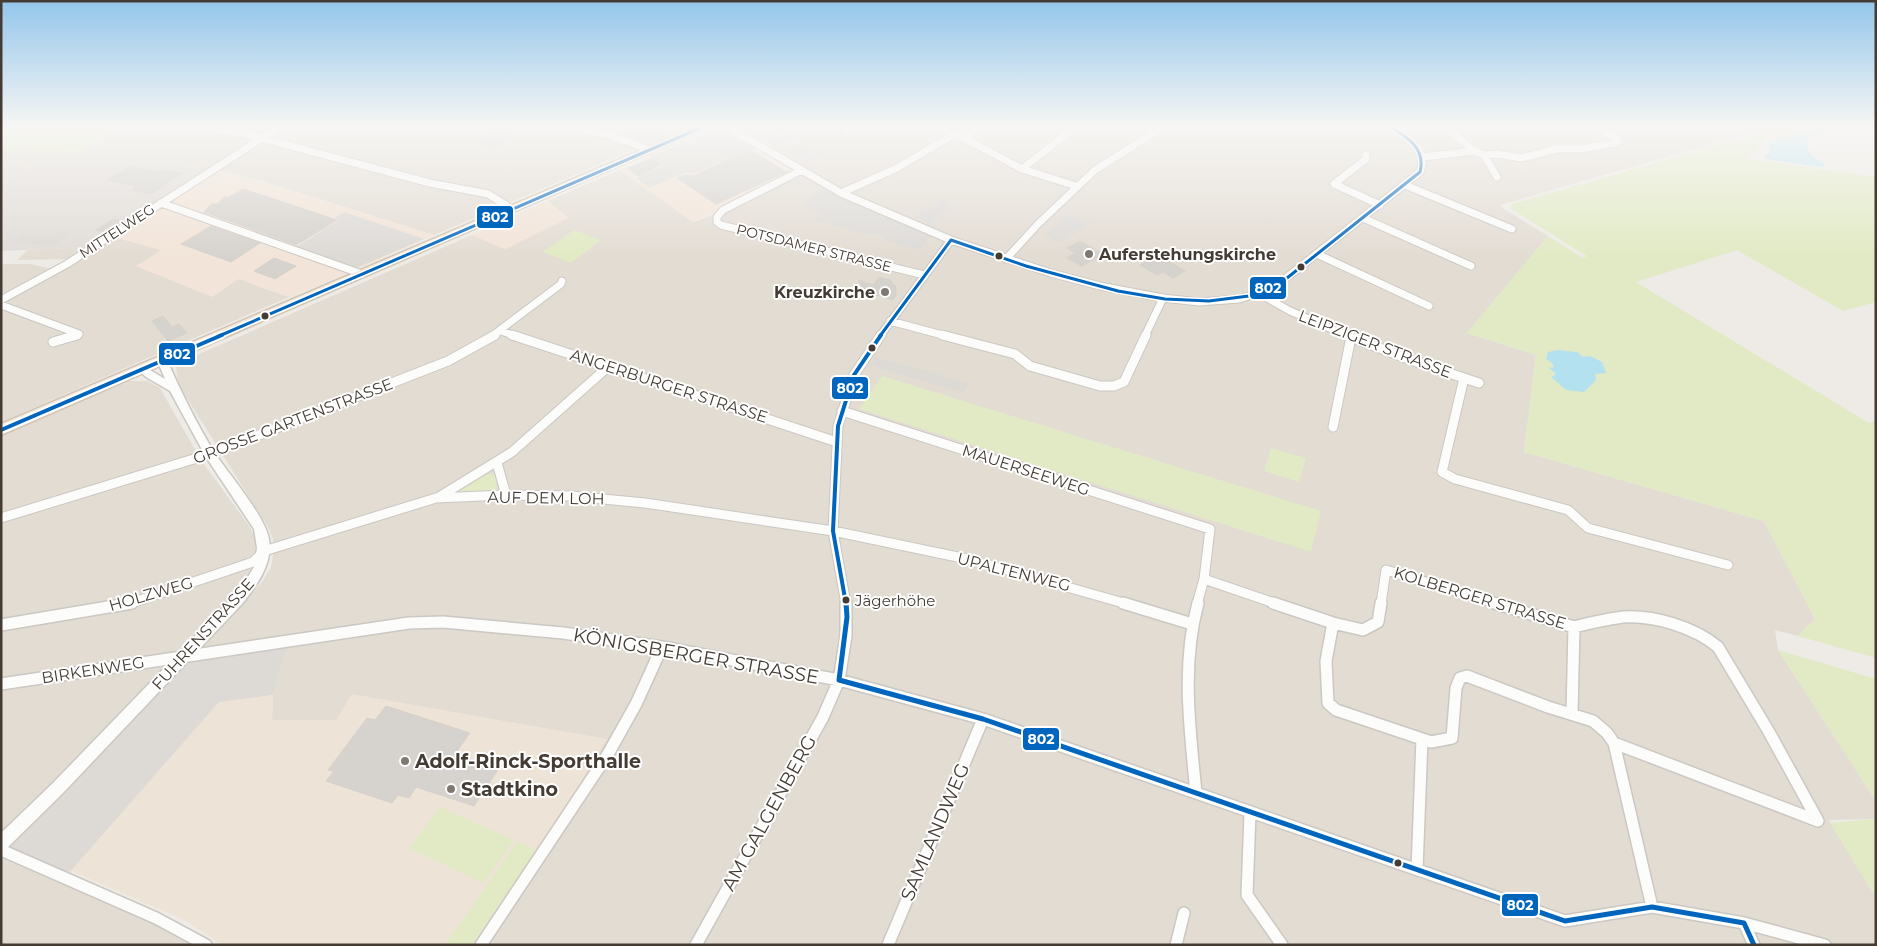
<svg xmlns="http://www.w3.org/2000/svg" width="1877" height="946" font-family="Montserrat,sans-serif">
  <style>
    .residential { fill: #e3dcd3 }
    .commercial { fill: #f2e4d8 }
    .industrial { fill: #e1dcd7 }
    .education { fill: #ede4d7 }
    .green { fill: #e1eac4; fill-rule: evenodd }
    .parking { fill: #dddad6 }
    .water { fill: #b3e1f0 }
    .building { fill: #d6d2cd; stroke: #d7d1cc }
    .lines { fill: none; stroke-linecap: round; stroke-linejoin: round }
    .minor-far2-casing { stroke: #cbc7c2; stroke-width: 9 }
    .minor-far1-casing { stroke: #cbc7c2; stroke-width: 11 }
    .minor-casing { stroke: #cbc7c2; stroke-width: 14 }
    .tertiary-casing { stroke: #cbc7c2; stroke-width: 3 }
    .primary-casing { stroke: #d2c4b2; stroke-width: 3 }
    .minor-far2 { stroke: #fcfcfb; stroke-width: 7 }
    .minor-far1 { stroke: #fcfcfb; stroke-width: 9 }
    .minor { stroke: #fcfcfb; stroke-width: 11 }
    .tertiary { fill: #fcfcfb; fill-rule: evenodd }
    .primary { fill: #f0e9e2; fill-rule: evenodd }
    .bus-1-far2-casing { stroke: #fff; stroke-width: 6 }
    .bus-1-far1-casing { stroke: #fff; stroke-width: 8 }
    .bus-1-casing { stroke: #fff; stroke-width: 9 }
    .bus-1-far2 { stroke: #0065bd; stroke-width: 3 }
    .bus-1-far1 { stroke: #0065bd; stroke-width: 4 }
    .bus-1 { stroke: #0065bd; stroke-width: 5 }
    .poi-dot { fill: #807972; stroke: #fff; stroke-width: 2 }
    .bus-dot { fill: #443b33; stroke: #fff; stroke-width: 2 }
    .labels { text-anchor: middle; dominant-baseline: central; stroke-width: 4; stroke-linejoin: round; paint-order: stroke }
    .far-street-label { font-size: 14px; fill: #443b33; stroke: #fff }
    .bus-label { font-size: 15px; fill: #443b33; stroke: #fff; text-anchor: start }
    .poi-label { font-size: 16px; font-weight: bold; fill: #443b33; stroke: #fff; text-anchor: start }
    .street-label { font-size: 16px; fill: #443b33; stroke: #fff }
    .near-street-label { font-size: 19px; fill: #443b33; stroke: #fff }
    .near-poi-label { font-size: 19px; font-weight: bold; fill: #443b33; stroke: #fff; text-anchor: start }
    .line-badge { stroke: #fff; stroke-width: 2 }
    .badge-label { font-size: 14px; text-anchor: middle; font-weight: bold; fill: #fff }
  </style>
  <rect width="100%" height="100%" fill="#eeebe6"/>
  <path class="residential" d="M120,126H689L434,235L265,182L205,168L80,152Z
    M823,126H1775L1503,204L1501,206L1504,209L1548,236L1467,333L1536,355L1524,452L1764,521L1815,619L1798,636L1775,630L1778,650L1876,801V819L1829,820L1876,898V945H477L337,720H272L273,695L289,641L201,649L262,582L271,568L273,555V539L268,527L178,384L176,366L183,361L472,235L505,249L568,218L548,201L620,170L693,222L725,211L774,151L824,129Z
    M1,149L58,151L1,180Z
    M114,237L162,250L137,266L239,279L289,297L1,422V303Z
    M88,247L70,259L17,260L28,250Z
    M4,264H31L52,269L1,296V268Z
    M127,381H147L160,388L201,460L250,527L255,538V551L252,567L237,591L82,756L1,837V436Z
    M1,858L177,934L195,945H1Z"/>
  <path class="commercial" d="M721,126H823L825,128L772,152L802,170L723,210L691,221L620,170Z
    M213,169L265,182L434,235L337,278L289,297L239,279L212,297L136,266L161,250L110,236Z
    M548,201L568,218L505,249L472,235Z"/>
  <path class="industrial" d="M58,151L80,152L213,169L92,247L1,251V180Z"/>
  <path class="education" d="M352,694L607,739L530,866L477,945H222L186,921L71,871L219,702L273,695L272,720H336Z"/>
  <path class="green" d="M1,126H120L80,152L1,149Z
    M1785,126H1812L1766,139L1748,159L1876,177V302L1843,311L1737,250L1636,282L1869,423L1876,420V658L1798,636L1815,619L1764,521L1524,452L1536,355L1467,333L1548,236L1583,258L1587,256L1510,208L1512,204ZM1551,362L1605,373L1594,374L1566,390L1551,377L1556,374L1550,368L1554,367Z
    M574,230L601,240L571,263L543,252Z
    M882,376L1321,511L1311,552L859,409Z
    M1271,448L1306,458L1299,482L1264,471Z
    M491,474L495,476L497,490L455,492L483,475Z
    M1778,650L1876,679V801Z
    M440,807L514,840L484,883L409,848Z
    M1876,819V898L1830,823Z
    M517,842L536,850L471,945H445Z"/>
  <path class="parking" d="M753,126L763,128L780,137L795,130L804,135L777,148L745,130Z
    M720,128L755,148L695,173H683L650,188L636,178L663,166L650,157Z
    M800,142L826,156L813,162L787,148Z
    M821,189L931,236L919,250L884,240L885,237L873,233L869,235L816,220L821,212L801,206Z
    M945,200L949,203L931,225L915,216Z
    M344,212L424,239L356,268L296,247L339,220L335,218Z
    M1068,215L1089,224L1059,243L1044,235Z
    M58,231L68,234L57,245L13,243L22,235L52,236Z
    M875,357L969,383L963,393L870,365Z
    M289,641L273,695L219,702L63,880L1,850L185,656Z"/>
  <path class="water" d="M1807,130H1815L1820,133L1807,140C1805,152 1817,160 1826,165L1822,167L1766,159L1765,156L1770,152L1768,142Z
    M1558,350L1577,352L1583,357L1590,356L1602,362L1606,373L1595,374L1596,380L1584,392L1566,390L1551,377L1556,374L1549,368L1554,367L1551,362L1546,359L1548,352Z"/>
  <path class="building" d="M492,126H524L496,146L472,141Z
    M660,126H686L649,143L621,134L630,128L650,132Z
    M751,150L786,172L716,204L677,178L684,175L693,176Z
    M652,159L661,165L639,176L627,168Z
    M130,166L160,172L164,170L182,173L151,194L132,190L137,186L106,180Z
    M244,189L337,220L296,245L204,212L211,204H218L224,197H229Z
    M113,219L124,221L107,232L96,230Z
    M211,226L260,243L231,262L181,244Z
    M1080,241L1103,254L1082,266L1067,258L1075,253L1067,248Z
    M1160,251L1170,256L1164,259L1185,271L1173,278L1163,272L1157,275L1140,265Z
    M274,258L296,266L275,279L254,271Z
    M879,277L890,280L896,287V296L892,300L877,295L874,298L869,296L858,280L874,285Z
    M163,316L172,327L179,324L187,333L168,341L152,321Z
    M386,706L470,733L455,754L499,768L474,806L416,787L409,798L398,795L392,803L326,781L334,771L328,770L367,718L375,720Z"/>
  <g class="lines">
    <g class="minor-far2-casing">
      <path id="minor-far2" d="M189,126L238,132L430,183L488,194L512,209
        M571,126L609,135L650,150
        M721,126L733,130L841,193L951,240L1051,273L1100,286L1163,298L1199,302L1239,299L1272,289L1420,172C1429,149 1406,136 1389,126
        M940,126L953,135
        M1148,126L1158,130
        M1452,126L1447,129L1475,151
        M848,131L860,126
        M964,138L980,126
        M1366,155V159L1334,184L1380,205
        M1484,155L1497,177
        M1423,157L1475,151L1484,155L1497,154L1522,158L1556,149H1580L1616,143L1618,139L1595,126
        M1022,169L1069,132
        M802,170L723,210L717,217V222L721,225L924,275
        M1405,185L1512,229
        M841,193L897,168L953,135L964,138L1022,169L1076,186
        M161,203L362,274
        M1363,218L1471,266
        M1317,254L1429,306
        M1006,259L1038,224L1095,170L1165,126
        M1260,294L1290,311L1348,336
        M1,300L67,264L281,126
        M1,305L79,334L73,336
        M890,321L946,336
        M501,331L516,336
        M492,336L561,284L562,281
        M880,336L951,240
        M1145,336L1163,298"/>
    </g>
    <g class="minor-far1-casing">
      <path id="minor-far1" d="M512,335L837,442
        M942,335L1015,354L1030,366L1100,386H1114L1124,382L1146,335
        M1345,335L1419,363L1479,383
        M53,342L77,335
        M1464,378L1442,472L1455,479L1568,510L1588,528L1728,565
        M842,411L1210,529L1204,579L1197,604
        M1333,427L1351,337
        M497,463L506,495
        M439,497L512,452L609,366
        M1,518L210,454L448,361L495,335
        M1204,579L1277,604
        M128,604L253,562L264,551L436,498L506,495L571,496L645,503L833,531L972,560L1127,604
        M846,604L833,531L838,426L854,375L881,335
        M1381,604L1386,570L1498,604"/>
    </g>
    <g class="minor-casing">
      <path id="minor" d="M1123,603L1192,624
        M1273,603L1333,623L1363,630L1378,622L1381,603
        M1494,603L1574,627L1572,714
        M1333,623L1326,661L1328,703L1336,710L1431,742L1452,738L1456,688L1460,678L1467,676L1548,707L1593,721L1607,733L1614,743L1652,907
        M1,625L132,603
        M1574,627C1590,623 1607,619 1623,617C1654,615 1694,627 1718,647L1769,732L1818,821L1614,743
        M1,684L409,623L443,622L563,633L662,647L839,680L983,719L1565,921L1652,907L1744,923L1825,945
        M1196,793C1190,729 1181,666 1198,603
        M1250,813L1247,895L1282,945
        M1,850L156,918L206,945
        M1417,870L1422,739
        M1744,923L1754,945
        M481,945L608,754L636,704L662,647
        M696,945L823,717L839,680L846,636V603
        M888,945L983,719
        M1176,945L1184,913"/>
    </g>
    <g class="tertiary-casing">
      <path id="tertiary" d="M162,357L167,360C181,392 196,422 214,452C228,473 265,516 269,539C273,564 257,585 242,604L63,793L6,849L1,851V833L53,783L234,596L246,580L254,567L257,548L254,529L206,457L170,391L146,377L138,369L143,366L165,379L157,360Z"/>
    </g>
    <g class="primary-casing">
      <path id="primary" d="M697,126H710L1,435V424Z"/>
    </g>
    <use href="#minor-far2" class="minor-far2"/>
    <use href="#minor-far1" class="minor-far1"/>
    <use href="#minor" class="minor"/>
    <use href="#tertiary" class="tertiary"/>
    <use href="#primary" class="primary"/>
    <g class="bus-1-far2-casing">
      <path id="bus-1-far2" d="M219,336L705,126
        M880,336L951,240L1026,266L1118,291L1165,299L1209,301L1249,296L1282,282L1420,172C1426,148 1407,137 1389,126"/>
    </g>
    <g class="bus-1-far1-casing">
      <path id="bus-1-far1" d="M1,430L222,335
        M846,604L833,531L838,426L854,375L881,335"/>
    </g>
    <g class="bus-1-casing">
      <path id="bus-1" d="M846,603L847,617L839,680L983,719L1565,921L1652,907L1744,923L1754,945"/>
    </g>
    <use href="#bus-1-far2" class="bus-1-far2"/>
    <use href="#bus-1-far1" class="bus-1-far1"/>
    <use href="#bus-1" class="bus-1"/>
  </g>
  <linearGradient id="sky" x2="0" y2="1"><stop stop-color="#93c6eb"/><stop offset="0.49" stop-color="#f7f6f4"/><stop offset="1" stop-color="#f7f6f4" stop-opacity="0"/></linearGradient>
  <rect width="1877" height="258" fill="url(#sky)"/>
  <g class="poi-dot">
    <circle cx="1089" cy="254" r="5"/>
    <circle cx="885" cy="292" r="5"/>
    <circle cx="405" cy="761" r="5"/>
    <circle cx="451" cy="789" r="5"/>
  </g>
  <g class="bus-dot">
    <circle cx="999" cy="256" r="4.5"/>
    <circle cx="1301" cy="267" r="4.5"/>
    <circle cx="265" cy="316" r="4.5"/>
    <circle cx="872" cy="348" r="4.5"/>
    <circle cx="846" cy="600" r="4.5"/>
    <circle cx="1398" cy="863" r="4.5"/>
  </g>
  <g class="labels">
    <g class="far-street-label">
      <text transform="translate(117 231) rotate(-33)">MITTELWEG</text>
      <text transform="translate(814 248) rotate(14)">POTSDAMER STRASSE</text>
    </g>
    <g class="bus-label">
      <text x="855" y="600">Jägerhöhe</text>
    </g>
    <g class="poi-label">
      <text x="1099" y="254">Auferstehungskirche</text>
      <text x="875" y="292" text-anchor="end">Kreuzkirche</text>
    </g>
    <g class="street-label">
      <text transform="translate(1375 344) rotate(21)">LEIPZIGER STRASSE</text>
      <text transform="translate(669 386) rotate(18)">ANGERBURGER STRASSE</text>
      <text transform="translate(293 421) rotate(-21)">GROSSE GARTENSTRASSE</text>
      <text transform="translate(1026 470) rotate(18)">MAUERSEEWEG</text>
      <text transform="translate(546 498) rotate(1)">AUF DEM LOH</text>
      <text transform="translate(1014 572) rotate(14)">UPALTENWEG</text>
      <text transform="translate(151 594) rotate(-16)">HOLZWEG</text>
      <text transform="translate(1480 598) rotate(17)">KOLBERGER STRASSE</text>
      <text transform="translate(203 634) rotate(-48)">FUHRENSTRASSE</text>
      <text transform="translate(93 670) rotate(-9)">BIRKENWEG</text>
    </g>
    <g class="near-street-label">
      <text transform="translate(696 656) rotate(10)">KÖNIGSBERGER STRASSE</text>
      <text transform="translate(769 813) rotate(-61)">AM GALGENBERG</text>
      <text transform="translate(935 832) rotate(-67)">SAMLANDWEG</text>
    </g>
    <g class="near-poi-label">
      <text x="415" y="761">Adolf-Rinck-Sporthalle</text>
      <text x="461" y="789">Stadtkino</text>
    </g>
  </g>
  <g class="line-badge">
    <rect x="476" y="205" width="38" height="24" rx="5" fill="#0065bd"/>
    <rect x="1249" y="276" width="38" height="24" rx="5" fill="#0065bd"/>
    <rect x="158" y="342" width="38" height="24" rx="5" fill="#0065bd"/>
    <rect x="831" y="376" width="38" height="24" rx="5" fill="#0065bd"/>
    <rect x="1022" y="727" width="38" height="24" rx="5" fill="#0065bd"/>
    <rect x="1501" y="893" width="38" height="24" rx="5" fill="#0065bd"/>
  </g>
  <g class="badge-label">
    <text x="495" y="222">802</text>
    <text x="1268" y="293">802</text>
    <text x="177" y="359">802</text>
    <text x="850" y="393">802</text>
    <text x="1041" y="744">802</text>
    <text x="1520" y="910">802</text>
  </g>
  <rect width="1877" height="946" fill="none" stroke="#443b33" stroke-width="5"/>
</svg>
